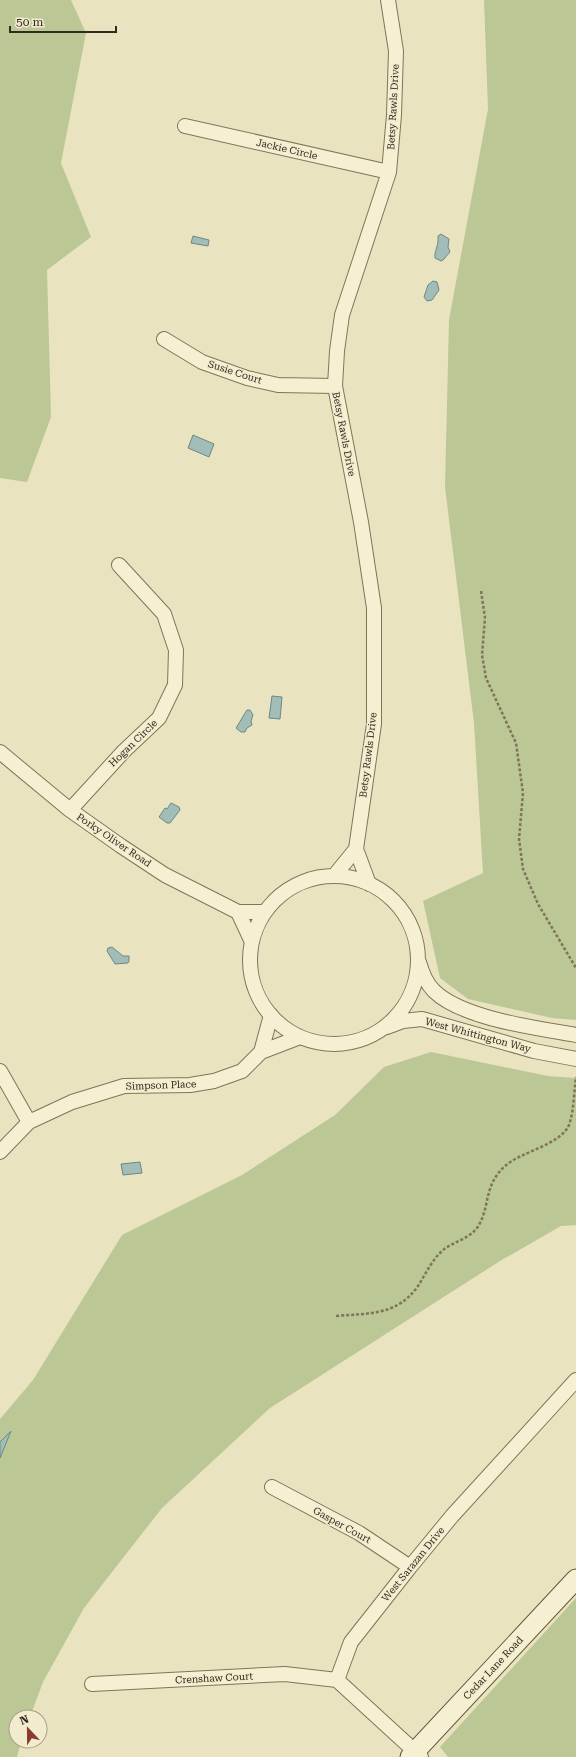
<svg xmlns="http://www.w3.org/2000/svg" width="576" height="1757" font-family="'Roboto Serif',serif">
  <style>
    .green { fill: #bbc795 }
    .water { fill: #a2bcb8; stroke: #6b8985 }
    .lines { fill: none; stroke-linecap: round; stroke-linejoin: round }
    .street-casing { stroke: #817459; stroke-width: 16 }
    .secondary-casing { stroke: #63553d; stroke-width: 21 }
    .path { stroke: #817459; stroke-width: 2.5; stroke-dasharray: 3 2; stroke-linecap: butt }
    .street { stroke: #f6f0d2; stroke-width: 14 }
    .secondary { stroke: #f6f0d2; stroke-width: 19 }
    .labels { text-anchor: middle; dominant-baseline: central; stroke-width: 3; stroke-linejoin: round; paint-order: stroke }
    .street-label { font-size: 10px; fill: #322a1d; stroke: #f2eccf }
  </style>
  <rect width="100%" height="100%" fill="#eae3c0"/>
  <path class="green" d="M0,0H71L86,33L61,163L91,237L47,270L51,417L27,482L0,478Z
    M484,0H576V1020L552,1018L468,999L440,978L423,901L483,873L474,723L445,487L449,320L488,109Z
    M431,1052L548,1076L576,1078V1225L561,1226L500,1261L270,1408L162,1508L84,1608L43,1682L30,1717H16V1741H21L17,1757H0V1419L33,1380L122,1235L242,1175L335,1115L384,1067Z
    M576,1598V1757H448L440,1747Z"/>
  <path class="water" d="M441,234L449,239L448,247L450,252L443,260L441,261L435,258C434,250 439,247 438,236Z
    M193,236L209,240L208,246L191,243Z
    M433,281L437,282L439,290L432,300L427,301L424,297L428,285Z
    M193,435L214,444L209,457L188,448Z
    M272,696L282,697L280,719L269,718Z
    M247,710H250L253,715L251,721L252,725L247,728L245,732H241L236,728C237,727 246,711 247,710Z
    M171,803L179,807L180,810L170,823H167L159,817L165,808L167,809Z
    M112,947L123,956H129V961L128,963L115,964L107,951L108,948Z
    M140,1162L142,1173L123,1175L121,1164Z
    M11,1431L0,1458V1442Z"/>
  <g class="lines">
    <g class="street-casing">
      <path id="street" d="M185,126L389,172
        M164,339L202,362L247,378L278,385L335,386
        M0,752L70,810L121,846L165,875L238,912H265
        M70,810L124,751L159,718L175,685L176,650L164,614L119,565
        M334,876L356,849
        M250 960a84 84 0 1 1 168 0a84 84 0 1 1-168 0Z
        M369,884L356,849L374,724V608L361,522L335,386L337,351L342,315L389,172L394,115L396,51L388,0
        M238,912L252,942
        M419,962C422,973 426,983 434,991C463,1019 537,1028 576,1035
        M387,1027L403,1021L422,1019L534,1051L576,1059
        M261,1052L271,1015
        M0,1071L29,1122
        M0,1152L29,1122L72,1102L124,1086L190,1085L214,1081L242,1071L261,1052L300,1037
        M272,1487L359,1533L410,1567
        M92,1684L285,1674L337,1680
        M421,1757L337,1680L351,1642L410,1567L452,1516L576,1380"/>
    </g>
    <g class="secondary-casing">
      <path id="secondary" d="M410,1757L576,1579"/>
    </g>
    <path class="path" d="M481,591L485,618L482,655L486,678L516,743L523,793L519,839L523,869L538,904L576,968
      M336,1316C369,1313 397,1316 418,1286C425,1275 432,1260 442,1251C453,1241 471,1239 479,1225C490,1205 484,1186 504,1167C520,1151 564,1145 570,1122C574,1108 574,1091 576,1077"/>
    <use href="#street" class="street"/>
    <use href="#secondary" class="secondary"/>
  </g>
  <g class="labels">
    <g class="street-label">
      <text transform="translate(393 107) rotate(-87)">Betsy Rawls Drive</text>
      <text transform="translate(287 149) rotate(13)">Jackie Circle</text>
      <text transform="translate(235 372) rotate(18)">Susie Court</text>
      <text transform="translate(344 434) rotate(79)">Betsy Rawls Drive</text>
      <text transform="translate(133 743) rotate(-44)">Hogan Circle</text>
      <text transform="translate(368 755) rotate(-83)">Betsy Rawls Drive</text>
      <text transform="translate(114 840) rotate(34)">Porky Oliver Road</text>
      <text transform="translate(478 1035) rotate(15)">West Whittington Way</text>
      <text transform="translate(161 1085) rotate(-2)">Simpson Place</text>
      <text transform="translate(342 1525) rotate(29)">Gasper Court</text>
      <text transform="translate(413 1564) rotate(-51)">West Sarazan Drive</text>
      <text transform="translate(493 1668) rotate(-47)">Cedar Lane Road</text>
      <text transform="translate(214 1678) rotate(-3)">Crenshaw Court</text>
    </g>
  </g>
  <g transform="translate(28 1729) rotate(338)"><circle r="19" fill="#f2eccf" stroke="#a59e88"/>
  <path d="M0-3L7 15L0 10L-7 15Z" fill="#8c392e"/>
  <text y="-6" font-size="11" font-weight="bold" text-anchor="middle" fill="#322a1d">N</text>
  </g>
  <path d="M10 26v6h106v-6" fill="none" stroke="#322a1d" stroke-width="2"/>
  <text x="16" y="26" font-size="12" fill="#322a1d" stroke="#f2eccf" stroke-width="3" paint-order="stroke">50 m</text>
</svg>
